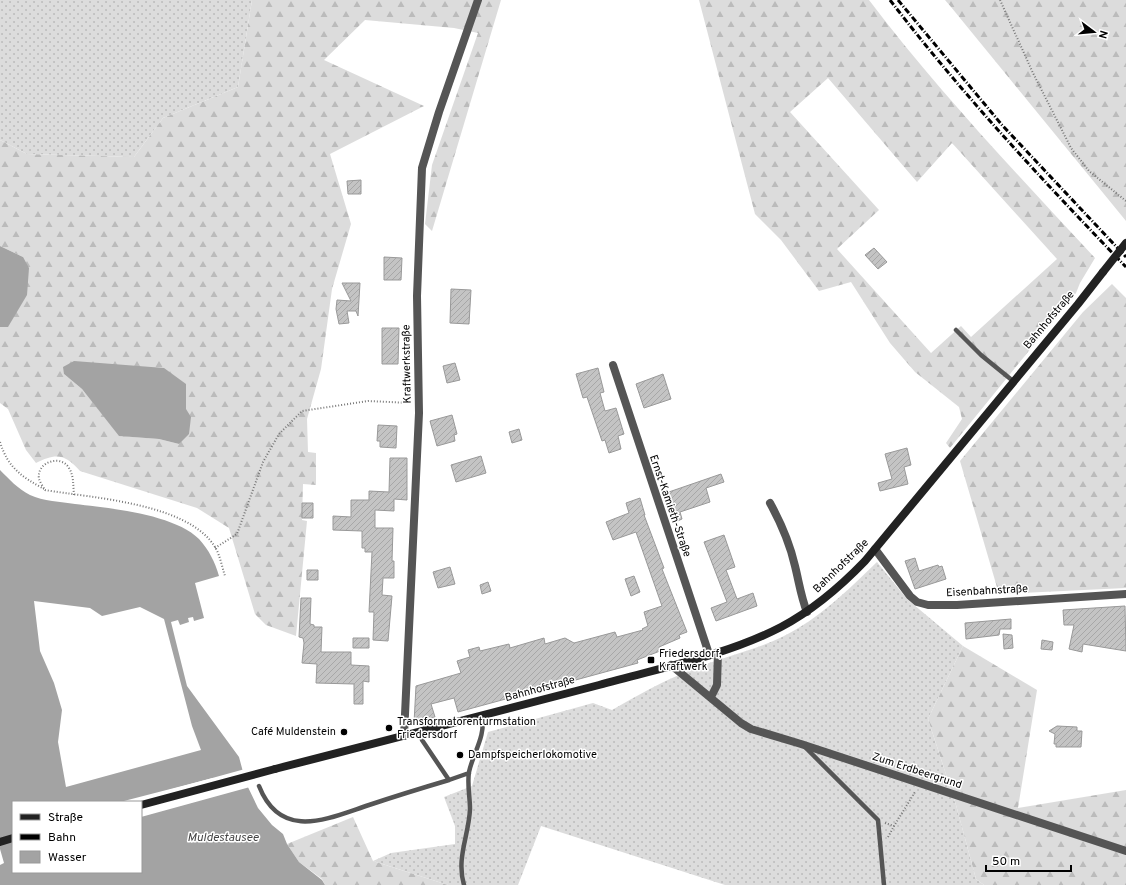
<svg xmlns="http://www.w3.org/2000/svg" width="1126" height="885" font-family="Overpass,sans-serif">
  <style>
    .grass { fill: url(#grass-dots) }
    .forest { fill: url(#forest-firs); fill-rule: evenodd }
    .water { fill: #a3a3a3; fill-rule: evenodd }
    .pier { fill: #fff }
    .building { fill: url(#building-hatch); stroke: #999 }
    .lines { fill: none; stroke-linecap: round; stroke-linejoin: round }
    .path { stroke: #777; stroke-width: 2; stroke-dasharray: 1 2; stroke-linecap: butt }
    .lane { stroke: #555; stroke-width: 4.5 }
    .street { stroke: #555; stroke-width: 8 }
    .secondary { stroke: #222; stroke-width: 8 }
    .rail { stroke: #000; stroke-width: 3; stroke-dasharray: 6 2 1 2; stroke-linecap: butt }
    .secondary-bridge { stroke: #222; stroke-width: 8 }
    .poi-dot { fill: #000; stroke: #fff; stroke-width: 1.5 }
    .labels { text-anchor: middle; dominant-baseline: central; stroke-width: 3; stroke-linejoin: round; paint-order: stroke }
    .street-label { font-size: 11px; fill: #000; stroke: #fff }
    .poi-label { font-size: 11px; fill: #000; stroke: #fff; text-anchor: start }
    .water-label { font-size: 12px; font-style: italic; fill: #444; stroke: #fff }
  </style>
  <defs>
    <pattern id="grass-dots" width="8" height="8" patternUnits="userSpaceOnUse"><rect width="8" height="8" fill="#dcdcdc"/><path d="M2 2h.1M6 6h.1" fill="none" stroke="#bbb" stroke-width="1.8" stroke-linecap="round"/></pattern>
    <pattern id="forest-firs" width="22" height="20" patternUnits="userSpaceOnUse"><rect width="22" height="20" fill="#dcdcdc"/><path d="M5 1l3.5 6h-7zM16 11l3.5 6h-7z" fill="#bbb"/></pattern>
    <pattern id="building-hatch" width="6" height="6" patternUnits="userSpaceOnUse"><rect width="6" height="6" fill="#c4c4c4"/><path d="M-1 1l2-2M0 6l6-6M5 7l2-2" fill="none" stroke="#a7a7a7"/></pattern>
  </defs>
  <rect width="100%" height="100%" fill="#fff"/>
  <path class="grass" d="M0,0H252L238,87L163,118L134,157L27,154L0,140Z
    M877,562L907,599L963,646L928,719L956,805L976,879L984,885H725L541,826L518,885H448L373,861L391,853L455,844V826L444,797L472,786L488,732L593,703L612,710C638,695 663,681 691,670C721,657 753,651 782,637C819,619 848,590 877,562Z"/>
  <path class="forest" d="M252,0H501L432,231L425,224L432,165L478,33L454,28L365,20L324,60L424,106L330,154L351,224L332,289L321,369L307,419L308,452L316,453V485L303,484L302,520L307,521L296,636L266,625L255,614L229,528L197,508L80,471C65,454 56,453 36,463L26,450L8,409L0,403V327H8L23,257L0,246V140L27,154L134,157L163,118L238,87ZM64,374L186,384V409L179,444L159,439L120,436L82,389Z
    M699,0H869C938,91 1017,174 1095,258L1080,283L1076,293L950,448L946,443L962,419L959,407L915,372L890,343L851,282L819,291L781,240L755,214ZM828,78L917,182L952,143L1057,259L971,337L961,326L931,353L837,249L879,210L790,112Z
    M945,0H1126V221L951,7Z
    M1112,284L1126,298V588L999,594L960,461L1083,312Z
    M963,646L1037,690L1018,808L1126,790V885H984L976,879L956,805L928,719Z
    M353,817L373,861L448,885H325L322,879L299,862L287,844Z"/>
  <path class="water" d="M0,246L23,257L29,268L27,295L8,327H0Z
    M74,361L164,368L186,384V409L191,417L189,434L179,444L159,439L119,436L82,389L64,374L63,367Z
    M0,470C9,479 18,489 30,495C43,501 61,502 75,504C109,508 174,514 199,539C209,550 215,562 219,576L195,583L204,618L194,621L193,617L188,618L189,622L180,625L178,620L171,622L187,686L239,757L246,783L258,808L272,825L283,834L287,844L299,862L322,880L325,885H0V865L4,863L0,849ZM34,601L90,608L102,616L140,607L164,619L192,726L201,750L66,787L58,742L62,710L54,683L40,651ZM213,778L217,792L141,813V872H13V802H120Z"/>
  <path class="pier" d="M245,769L250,787L141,817V810L215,791L212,780L125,802Z"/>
  <path class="building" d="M361,180V194H348L347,181Z
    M874,248L887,262L878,269L865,255Z
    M384,257L402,258L401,280H384Z
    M342,283H360L358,316L356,311H347L349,323L339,324L336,309L337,300L351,301Z
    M451,289L471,290L469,324L450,323Z
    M382,328H399L398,364H382Z
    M455,363L460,380L447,383L443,366Z
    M598,368L604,392L600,393L605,411L616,408L624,434L618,436L621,449L609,453L605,440L602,441L587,397L583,398L576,374Z
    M663,374L671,399L644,408L636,384Z
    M452,415L457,434L454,435L455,441L437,446L430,421Z
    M378,425L397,426L396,448L380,447V441H377Z
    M519,429L522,440L512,443L509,432Z
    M907,448L911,465L904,467L908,484L880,491L878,483L892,479L885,454Z
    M481,456L486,473L456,482L451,465Z
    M390,458H407V500L394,499V511L375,510V528H393L392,561H394V578H383L382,595L392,596L388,641L373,640L374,612H369L372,552H365V548H362V531L333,530V516L351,517V500H369V491L389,492Z
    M721,474L724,482L706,488L710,502L680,512L682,519L673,523L663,494Z
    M640,498L645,515H644L664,568L662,569L687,632L679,635L680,638L659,647L660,651L637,660L638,663L458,712L454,698L431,704L435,717L414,723L416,686L461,673L457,661L470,657L468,650L479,647L480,651L509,644L510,648L544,638L545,644L565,638L574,643L615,632L617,637L643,630L642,629L648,626L644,612L662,606L636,532L613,540L606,522L629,513L626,503Z
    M302,503H313V518H302Z
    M724,535L735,567L726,570L737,599L753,593L757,606L716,621L711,608L727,602L704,542Z
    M915,558L919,571L938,565L939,567L942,566L946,579L915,589L905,561Z
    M450,567L455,584L438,588L433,572Z
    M307,570H318V580H307Z
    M634,576L640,592L631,596L625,579Z
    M488,582L491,591L482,594L480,585Z
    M301,598H311L310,624L314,625V627H322L321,652H351V665L369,666V682L363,681V704H354V684L316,683L317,664L302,663L304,643L303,638L299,637Z
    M1125,606L1126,651L1083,644L1082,652L1069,649L1074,625H1064L1063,610Z
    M1011,619V629H1000L999,635L966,639L965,623Z
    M1003,634L1012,635L1013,648L1004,649Z
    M353,638H369V648H353Z
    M1042,640L1053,642L1052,650L1041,649Z
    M1057,726L1077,727V731H1082L1081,747H1056V744H1054L1055,734L1049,731Z"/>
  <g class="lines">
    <path class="path" d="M1000,0L1033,73L1071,148L1089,171L1126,201
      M0,442C8,468 22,477 44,489
      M74,495C73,485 74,476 69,468C61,454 36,462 39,479C40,482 43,487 45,490C92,498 188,503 215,547C220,555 222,567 225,576
      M215,548L237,534L263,462L279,434L302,411L368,401L411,403
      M885,823L894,826L915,792
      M888,837L894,826"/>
    <path class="lane" d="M956,330L981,355L1013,381
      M420,732L422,740L449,780L469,773
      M804,746L878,820L884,885
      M259,786C281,842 329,818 369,805C396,796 422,788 449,780
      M464,885C456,858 469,835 470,809C470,797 467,784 469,772C473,753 486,736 482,716"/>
    <path class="street" d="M613,365L709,654
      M770,503C781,523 790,544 795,566C799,582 801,597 807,612
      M875,549L910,596L917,602L928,605H957L1126,594
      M671,665L741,723L751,729L801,744L1126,851
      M711,697L717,685L718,652
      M404,736L419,413L417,296L422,168L439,112L478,0"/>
    <path class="secondary" d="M275,769C383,741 491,714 599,685C659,668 725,656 781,627C813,610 840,587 865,561L1078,304L1103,272
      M0,842L13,838"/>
    <path class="rail" d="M890,0C962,94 1043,181 1126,267
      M898,0L1002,125L1126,257"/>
    <path class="secondary-bridge" d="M1103,272L1126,243
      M141,805L275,769"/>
  </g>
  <g class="poi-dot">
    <rect x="647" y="656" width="8" height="8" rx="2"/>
    <circle cx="389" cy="728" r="4"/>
    <circle cx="344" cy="732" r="4"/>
    <circle cx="460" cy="755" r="4"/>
  </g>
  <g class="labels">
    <g class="street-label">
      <text transform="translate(1049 320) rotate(-50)">Bahnhofstraße</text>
      <text transform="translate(407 364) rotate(-91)">Kraftwerkstraße</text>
      <text transform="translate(670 506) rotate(71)">Ernst-Kamieth-Straße</text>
      <text transform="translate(841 566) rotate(-44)">Bahnhofstraße</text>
      <text transform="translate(987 591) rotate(-3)">Eisenbahnstraße</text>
      <text transform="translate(540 689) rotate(-15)">Bahnhofstraße</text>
      <text transform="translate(917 771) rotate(18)">Zum Erdbeergrund</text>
    </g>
    <g class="poi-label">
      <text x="659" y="654">Friedersdorf,<tspan x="659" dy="13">Kraftwerk</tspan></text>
      <text x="397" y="722">Transformatorenturmstation<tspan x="397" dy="13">Friedersdorf</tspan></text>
      <text x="336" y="732" text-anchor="end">Café Muldenstein</text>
      <text x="468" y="755">Dampfspeicherlokomotive</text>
    </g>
    <g class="water-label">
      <text x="223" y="838">Muldestausee</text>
    </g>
  </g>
  <rect x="12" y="801" width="130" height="72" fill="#ffffff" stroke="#999999"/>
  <rect x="20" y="814" width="20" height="6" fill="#222222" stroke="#999999"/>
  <text x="48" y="821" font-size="12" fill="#000000">Straße</text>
  <rect x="20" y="834" width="20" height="6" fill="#000000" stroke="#999999"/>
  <text x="48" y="841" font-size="12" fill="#000000">Bahn</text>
  <rect x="20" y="851" width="20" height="12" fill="#a3a3a3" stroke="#999999"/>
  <text x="48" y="861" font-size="12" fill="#000000">Wasser</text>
  <g transform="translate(1094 32) rotate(106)" stroke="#ffffff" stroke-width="3" paint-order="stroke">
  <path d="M0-3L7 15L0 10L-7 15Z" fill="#000000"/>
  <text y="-6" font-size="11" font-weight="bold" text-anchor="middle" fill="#000000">N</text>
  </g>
  <path d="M986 865v6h85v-6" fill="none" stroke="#000000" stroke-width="2"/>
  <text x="992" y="865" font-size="12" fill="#000000" stroke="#ffffff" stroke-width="3" paint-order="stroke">50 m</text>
</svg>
